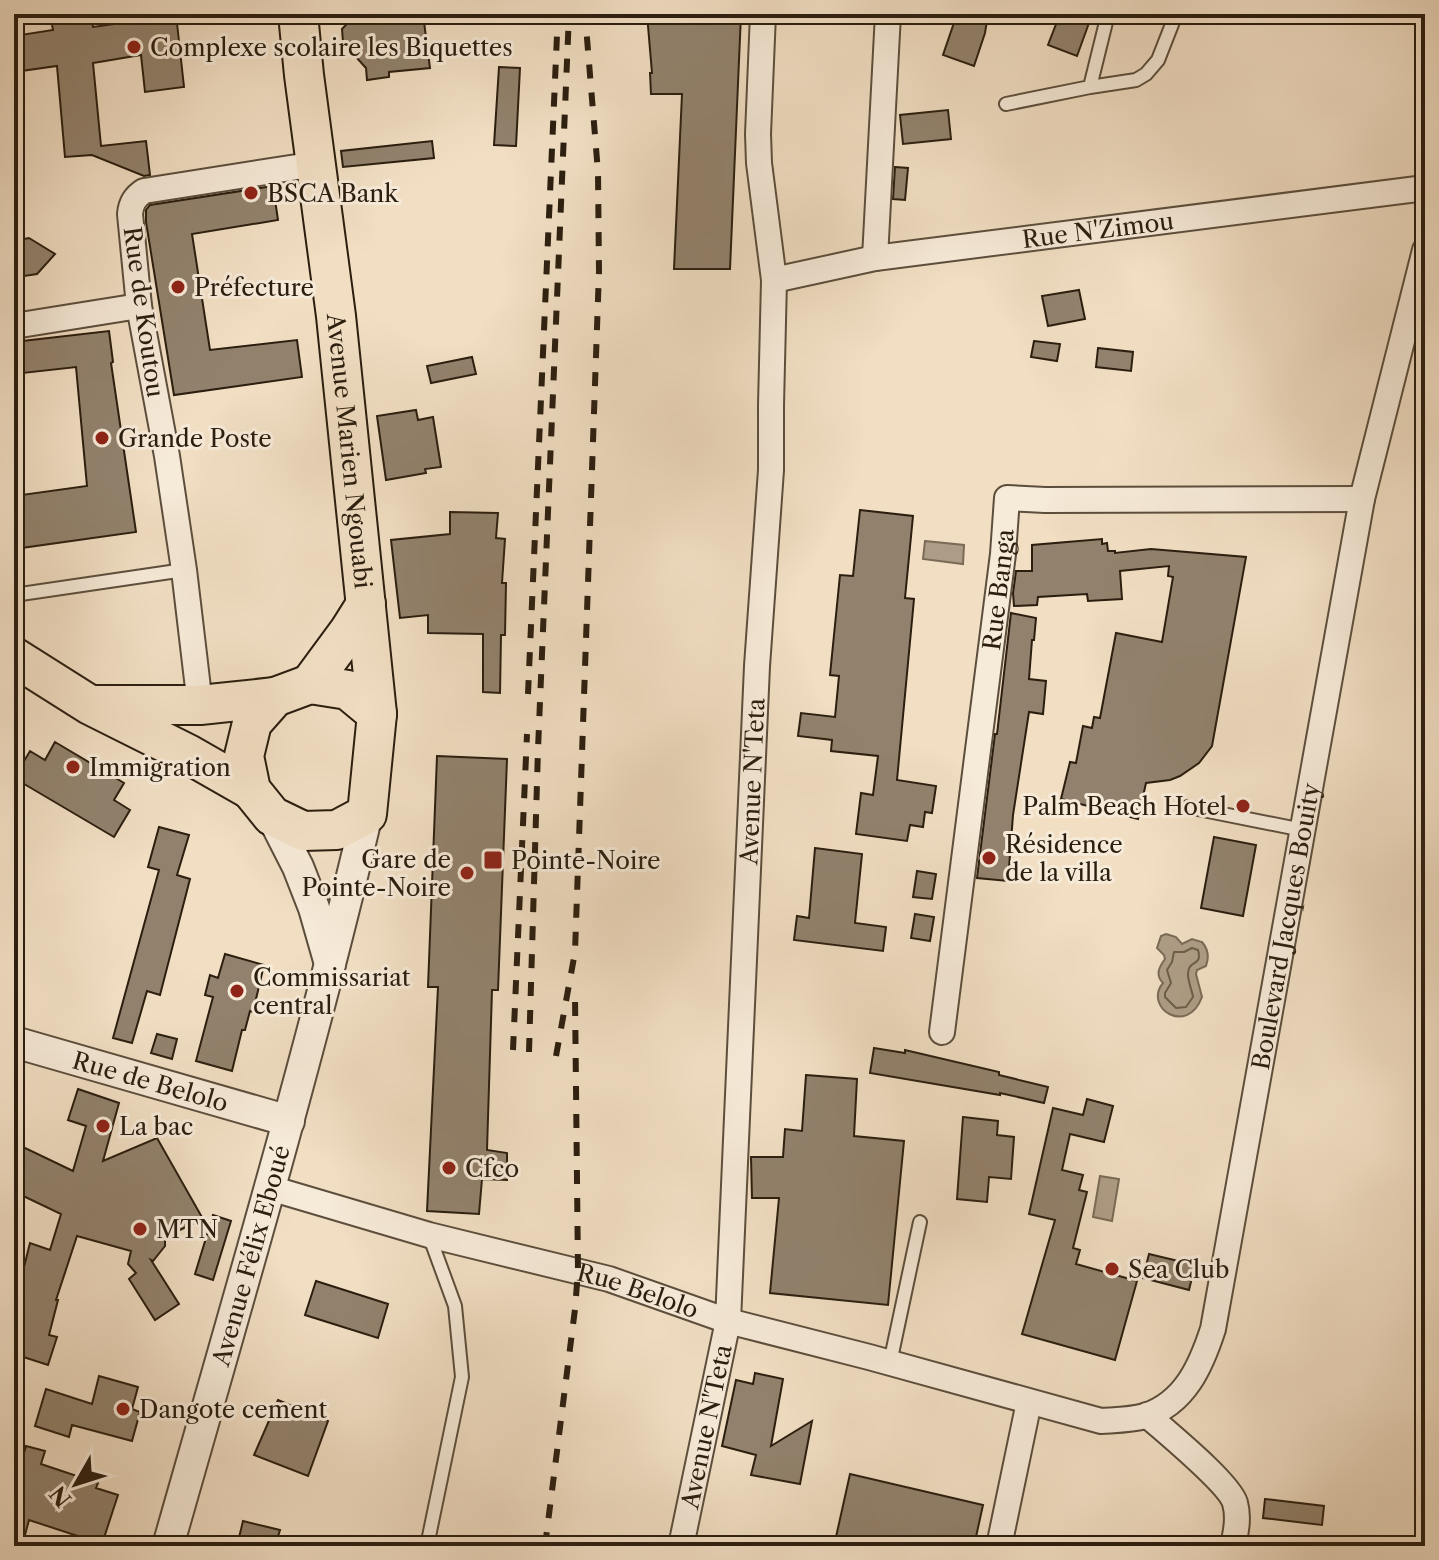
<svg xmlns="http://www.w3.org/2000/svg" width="1439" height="1560" font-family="'Libre Caslon Text',serif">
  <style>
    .water { fill: #ae9d86; stroke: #7a6a56; stroke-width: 2 }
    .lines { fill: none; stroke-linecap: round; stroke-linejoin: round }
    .shore { stroke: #6c5e4a; stroke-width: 2 }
    .building { fill: #92826d; stroke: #2b1e0f; stroke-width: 2 }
    .service-casing { stroke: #5c4e3c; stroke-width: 16 }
    .minor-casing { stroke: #5c4e3c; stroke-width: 28 }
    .tertiary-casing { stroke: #5c4e3c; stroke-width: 34 }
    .primary-casing { stroke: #2b1e0f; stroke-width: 42 }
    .service { stroke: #f6ead8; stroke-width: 12 }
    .minor { stroke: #f6ead8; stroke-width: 24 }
    .tertiary { stroke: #f6ead8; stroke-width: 30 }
    .primary { stroke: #f1dec3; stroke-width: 38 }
    .rail { stroke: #2b1e0f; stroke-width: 6; stroke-dasharray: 14 14; stroke-linecap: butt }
    .poi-dot { fill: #8f2418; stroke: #f6ead8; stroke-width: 3 }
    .labels { text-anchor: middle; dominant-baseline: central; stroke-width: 6; stroke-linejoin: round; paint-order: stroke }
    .poi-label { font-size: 24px; fill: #2b1e0f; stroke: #f6ead8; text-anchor: start }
    .street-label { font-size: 24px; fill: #2b1e0f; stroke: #f6ead8 }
  </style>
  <rect width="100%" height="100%" fill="#f1dec3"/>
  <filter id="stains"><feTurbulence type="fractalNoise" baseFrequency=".0025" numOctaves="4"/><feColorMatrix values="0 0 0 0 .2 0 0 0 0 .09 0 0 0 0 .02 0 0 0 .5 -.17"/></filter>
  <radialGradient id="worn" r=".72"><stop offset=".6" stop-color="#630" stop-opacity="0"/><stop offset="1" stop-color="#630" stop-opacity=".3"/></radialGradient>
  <path class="water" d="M925,541L964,545L963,564L923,559Z
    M1166,934L1176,937L1182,944L1192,939L1202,942C1208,949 1209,958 1206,966L1197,970L1196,974L1202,997C1187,1037 1143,1007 1163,983C1155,975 1159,967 1165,959L1164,955L1157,948L1161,936Z
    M1100,1176L1119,1179L1112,1221L1093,1217Z"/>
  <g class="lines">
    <path class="shore" d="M1192,948L1198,950C1203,967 1188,959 1188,974C1188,982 1192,990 1193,997L1186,1007L1176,1008L1165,997V993L1171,983L1167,970L1172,962L1174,952H1184Z"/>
  </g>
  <path class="building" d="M50,14H91L93,27L137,21L136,18L176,14L184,87L145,92L141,55L93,63L101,146L146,141L150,175L144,176L92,155L65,157L57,66L14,72V36L53,30Z
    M347,14H423L430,68L389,72V77L367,80L366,68L356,57L353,42H343L342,29L348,23Z
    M647,14H741L730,269H674L682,94H651L650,73H652Z
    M957,14H988L985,33L974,66L943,55Z
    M1060,14L1089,23L1077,56L1048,45Z
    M499,67L520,68L516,146L494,145Z
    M948,110L951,139L903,144L900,115Z
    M432,141L434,158L343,167L341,151Z
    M895,167L908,168L905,200L893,199Z
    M273,186L278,220L192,234L210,350L297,340L302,377L174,395L146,222V210L150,205Z
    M29,238L55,254L37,274L24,276L14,270V245L18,240Z
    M1079,290L1085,319L1048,326L1042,296Z
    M109,331L113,362L111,363L136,532L14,549V496L87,486L76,367L14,374V342Z
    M1034,341L1060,344L1057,361L1031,357Z
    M1098,348L1133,352L1131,371L1096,367Z
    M472,357L476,374L431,383L427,366Z
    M416,410L418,420L433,417L441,467L425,469L426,473L386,480L377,416Z
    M860,510L913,516L905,598L914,599L897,780L936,786L932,813L925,812L923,827L910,825L907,841L856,834L861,793L873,795L878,756L831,751L832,740L798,736L801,713L835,717L839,676L830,675L840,575L853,576Z
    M450,512L498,513L496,538L505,539L502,583H506L505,635H501L500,693L483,692V634L428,633V615L400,618L391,540L450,534Z
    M1102,539V544L1107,543L1108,551H1115V553L1151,549L1246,557L1212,746L1199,763L1180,776L1170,780L1146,783L1138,819L1061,799L1070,762L1076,763L1083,726L1092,728L1094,717L1100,718L1116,633L1162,642L1173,577L1168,576L1169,566L1120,571L1122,599L1088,601L1087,594L1038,597L1037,605L1014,606L1013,593L1016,571H1032V545Z
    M1011,613L1036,618L1034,640H1032L1029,679L1046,681L1043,714L1029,712L1013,815L1008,881L977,878L995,734H997Z
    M55,742L124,783L114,800L130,810L114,837L14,778L30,751L45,760Z
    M437,756L507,759L498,990H492L487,1150L507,1153V1180L482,1179L479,1214L427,1211L438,987H428Z
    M159,827L189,835L177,875L190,879L160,995L147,991L132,1043L113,1038L159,870L148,867Z
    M1214,837L1256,845L1243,916L1201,908Z
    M815,848L862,854L855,923L886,927L883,951L794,940L797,916L809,918Z
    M917,871L936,874L932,899L913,897Z
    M915,914L934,917L930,941L911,938Z
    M225,954L264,965L253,1012L250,1011L245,1030H242L232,1071L196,1061L213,997L205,995L210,975L218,978Z
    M157,1034L177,1039L172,1059L151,1053Z
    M874,1048L905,1053V1050L999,1072V1075L1048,1087L1044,1103L1000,1093V1095L870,1073Z
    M806,1075L857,1079L854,1136L904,1141L888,1305L770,1293L779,1198H752L751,1157H783L785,1129L802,1131Z
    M78,1089L119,1103L103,1161L157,1138L203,1219L165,1237V1246L153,1261L151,1260L179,1304L155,1320L129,1279L136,1273L128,1264L131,1251L77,1236L56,1300H58L49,1335L57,1337L48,1365L14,1354V1264L24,1267L30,1243L50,1250L61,1214L19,1194L24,1183L14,1178V1157L19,1145L73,1171L86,1126L68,1120Z
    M1087,1099L1113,1106L1104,1142L1070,1134L1062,1170L1083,1175L1079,1190L1087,1192L1073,1248L1080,1250L1076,1264L1137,1281L1115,1360L1022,1334L1055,1220L1029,1214L1053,1108L1083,1115Z
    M963,1117L998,1121L997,1135L1014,1137L1011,1179L989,1177L987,1202L957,1199Z
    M213,1215L231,1221L213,1280L195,1274Z
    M1149,1254L1195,1265L1189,1290L1143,1278Z
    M316,1281L388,1304L378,1338L305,1315Z
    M755,1373L783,1379L771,1446L812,1421L800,1484L751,1475L756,1455L722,1446L736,1380L753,1384Z
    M99,1376L138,1387L132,1409L140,1412L132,1441L72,1425L69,1437L35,1426L46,1389L92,1404Z
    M278,1400L328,1421L308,1476L254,1455Z
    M26,1446L45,1451L41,1464L98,1483L96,1488L118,1495L102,1544L29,1520L22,1546H14V1488Z
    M850,1474L983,1505L974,1546H834Z
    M1265,1499L1324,1506L1322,1525L1263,1518Z
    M243,1521L280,1530L275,1546H237Z"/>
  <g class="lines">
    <g class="service-casing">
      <path id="service" d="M1090,87L1108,14
        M1006,104L1090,87L1136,80L1146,74L1158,60L1176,14
        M14,595L184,570
        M1188,807L1303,830
        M890,1363L920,1222
        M427,1546L462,1377L455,1306L429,1235"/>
    </g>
    <g class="minor-casing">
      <g id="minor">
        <path d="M875,258L888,14"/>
        <path id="s1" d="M774,280L875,258L1425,188"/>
        <path d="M14,326L139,306"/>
        <path d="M200,705L184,570L167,456L139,306L130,214C131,203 135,197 144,191L316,164"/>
        <path id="s2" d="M942,1032L1003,554L1007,498L1045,500L1362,499"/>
        <path id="s3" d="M270,1188L429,1235L609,1279L728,1321L869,1357L1101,1421C1115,1420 1131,1420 1145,1416C1185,1403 1201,1366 1213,1329L1362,499L1425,250"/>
        <path d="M1147,1415C1166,1432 1229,1483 1235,1503C1239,1517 1236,1532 1233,1546"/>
        <path id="s4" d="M681,1546L728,1321L757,666L771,470V405L774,280L759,163L758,134L763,14"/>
        <path d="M999,1546L1029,1402"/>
      </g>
    </g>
    <g class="tertiary-casing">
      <g id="tertiary">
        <path d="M272,816L298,867L314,908L330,964"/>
        <path id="s5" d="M14,1042L289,1121"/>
        <path id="s6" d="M168,1546C237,1303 309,1060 367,814"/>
      </g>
    </g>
    <g class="primary-casing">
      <g id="primary">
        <path id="s7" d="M298,14L304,75L336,316L377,714"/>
        <path d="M14,657L90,705L188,754L251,790"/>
        <path d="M310,684L348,690L377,714L367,814L337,830L303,831L272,816L251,790L244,756L252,723L275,697Z"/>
        <path d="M310,684L349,631L366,604"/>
        <path d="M97,705H200L275,697"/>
      </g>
    </g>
    <use href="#service" class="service"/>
    <use href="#minor" class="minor"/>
    <use href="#tertiary" class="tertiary"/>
    <use href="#primary" class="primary"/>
    <path class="rail" d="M528,694L557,35
      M513,1050L527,734
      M529,1052L538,749L569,14
      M556,1056L575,952L599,271L598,172L585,14
      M545,1546L575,1309L578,1271L575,996"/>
  </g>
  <g class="poi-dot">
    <circle cx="134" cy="47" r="8"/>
    <circle cx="251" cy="193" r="8"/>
    <circle cx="178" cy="287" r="8"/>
    <circle cx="102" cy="438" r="8"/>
    <circle cx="73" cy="767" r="8"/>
    <circle cx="1243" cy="806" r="8"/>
    <circle cx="989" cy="858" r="8"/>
    <rect x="483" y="850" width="20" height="20" rx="4"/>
    <circle cx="467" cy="873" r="8"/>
    <circle cx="237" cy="991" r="8"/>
    <circle cx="103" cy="1126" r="8"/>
    <circle cx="449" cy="1168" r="8"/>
    <circle cx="140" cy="1229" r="8"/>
    <circle cx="1112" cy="1269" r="8"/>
    <circle cx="123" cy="1409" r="8"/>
  </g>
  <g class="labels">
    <g class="poi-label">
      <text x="150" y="47">Complexe scolaire les Biquettes</text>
      <text x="267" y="193">BSCA Bank</text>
      <text x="194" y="287">Préfecture</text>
      <text x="118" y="438">Grande Poste</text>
      <text x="89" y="767">Immigration</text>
      <text x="1227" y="806" text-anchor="end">Palm Beach Hotel</text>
      <text x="1005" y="844">Résidence<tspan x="1005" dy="28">de la villa</tspan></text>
      <text x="451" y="859" text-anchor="end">Gare de<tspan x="451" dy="28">Pointe-Noire</tspan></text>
      <text x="511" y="860">Pointe-Noire</text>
      <text x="253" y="977">Commissariat<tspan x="253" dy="28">central</tspan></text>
      <text x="119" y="1126">La bac</text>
      <text x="465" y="1168">Cfco</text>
      <text x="156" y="1229">MTN</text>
      <text x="1128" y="1269">Sea Club</text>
      <text x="139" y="1409">Dangote cement</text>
    </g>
    <g class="street-label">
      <text stroke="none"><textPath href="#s1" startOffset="328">Rue N'Zimou</textPath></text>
      <text transform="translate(144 312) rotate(82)">Rue de Koutou</text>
      <text stroke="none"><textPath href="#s7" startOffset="440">Avenue Marien Ngouabi</textPath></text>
      <text stroke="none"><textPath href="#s2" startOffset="446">Rue Banga</textPath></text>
      <text stroke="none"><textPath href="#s4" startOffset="770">Avenue N'Teta</textPath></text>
      <text stroke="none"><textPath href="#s3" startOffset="1432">Boulevard Jacques Bouity</textPath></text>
      <text stroke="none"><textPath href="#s5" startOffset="142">Rue de Belolo</textPath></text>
      <text stroke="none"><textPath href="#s6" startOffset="302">Avenue Félix Eboué</textPath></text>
      <text stroke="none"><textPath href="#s3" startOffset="382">Rue Belolo</textPath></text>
      <text stroke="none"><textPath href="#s4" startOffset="122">Avenue N'Teta</textPath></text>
    </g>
  </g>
  <rect width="1439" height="1560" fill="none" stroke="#f1dec3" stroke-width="48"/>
  <rect x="16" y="16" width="1407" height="1528" fill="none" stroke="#2b1e0f" stroke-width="4"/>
  <rect x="24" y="24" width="1391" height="1512" fill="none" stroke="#2b1e0f" stroke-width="2"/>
  <g transform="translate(76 1484) rotate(231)" stroke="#f6ead8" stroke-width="6" paint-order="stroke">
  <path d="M0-6L14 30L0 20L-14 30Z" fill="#2b1e0f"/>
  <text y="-12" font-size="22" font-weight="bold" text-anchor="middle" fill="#2b1e0f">N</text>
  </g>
  <rect width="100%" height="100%" filter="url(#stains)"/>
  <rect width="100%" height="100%" fill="url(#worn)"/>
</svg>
